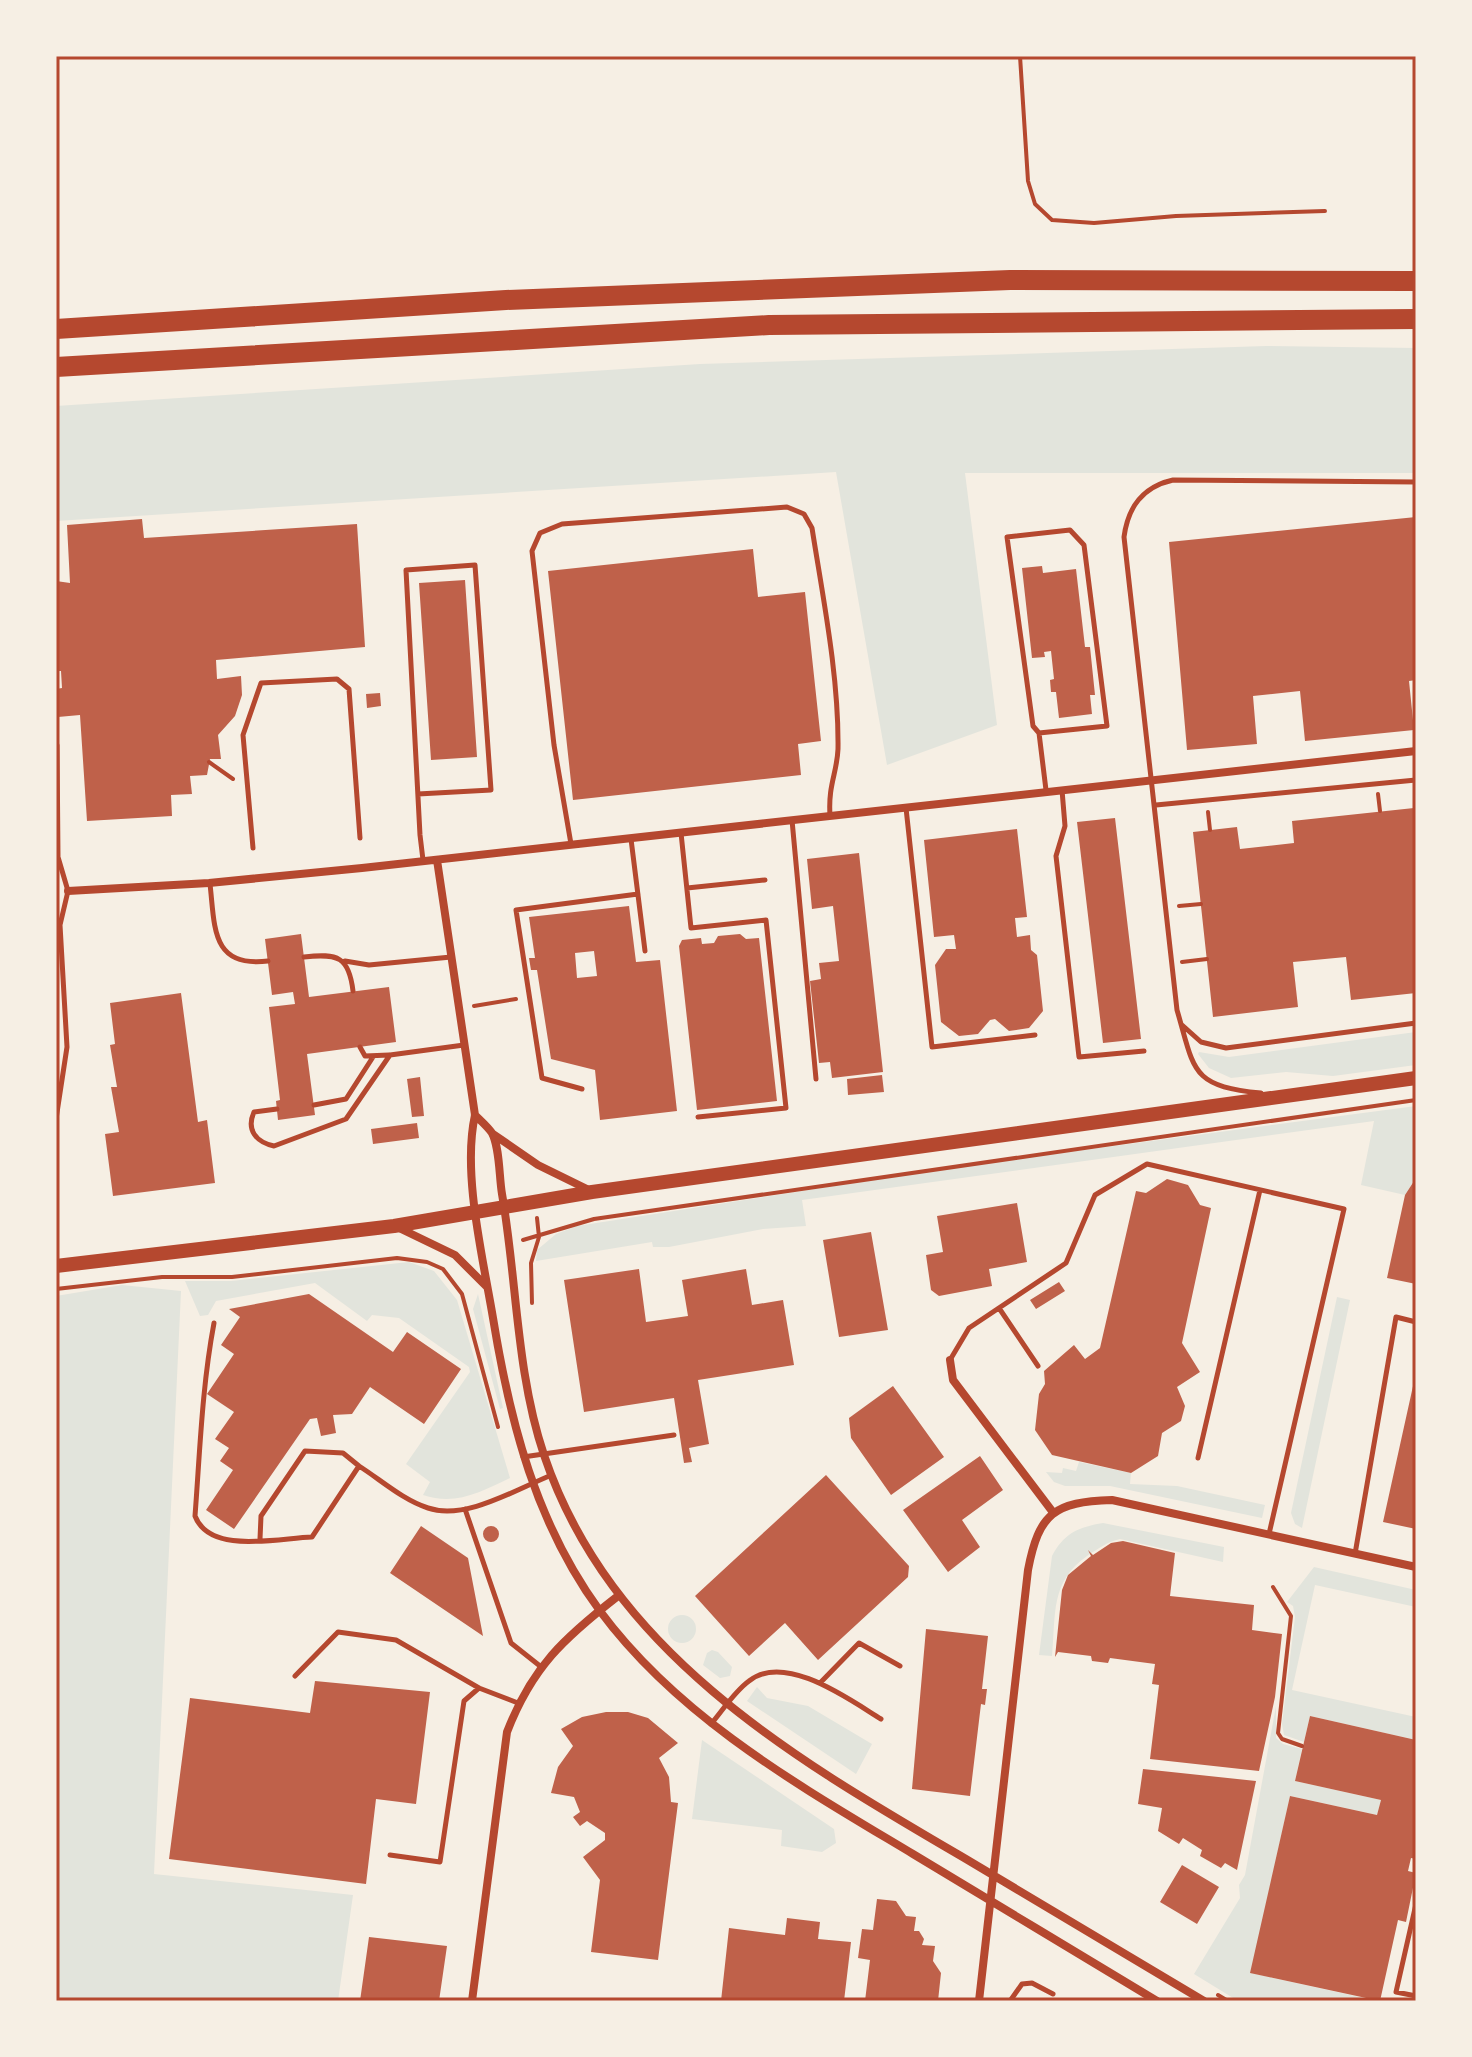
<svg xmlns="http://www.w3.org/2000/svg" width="1472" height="2057" font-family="'DejaVu Sans',sans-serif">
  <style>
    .green { fill: #e2e4dc }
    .building { fill: #bf614a; fill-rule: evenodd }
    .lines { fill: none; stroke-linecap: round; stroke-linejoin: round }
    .path { stroke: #b5482f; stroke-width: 4 }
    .service { stroke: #b5482f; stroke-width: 5 }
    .minor { stroke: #b5482f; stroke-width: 8 }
    .tertiary { stroke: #b5482f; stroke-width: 14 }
    .motorway { stroke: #b5482f; stroke-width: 20 }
    .neatline { fill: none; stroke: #b5482f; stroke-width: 3 }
  </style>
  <rect width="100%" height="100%" fill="#f6efe4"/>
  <path class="green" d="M1266,346L1416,348V473H965L997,725L887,765L836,472L56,521V406L700,364Z
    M1416,1032V1065L1333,1076L1286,1072L1231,1078L1209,1068L1198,1054L1199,1052L1229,1057Z
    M1416,1106V1178L1405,1195L1361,1185L1374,1121L802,1200L806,1226L763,1229L669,1247H653L652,1242L536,1261L537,1250L556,1234L577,1226L971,1165Z
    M409,1262L434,1271L457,1300L510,1478C480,1492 456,1506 423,1495L430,1482L406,1464L470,1372L469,1367L399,1318L372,1315L367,1321L315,1283L216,1301L208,1315L200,1316L185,1281H231Z
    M122,1285L181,1291L154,1874L353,1895L338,2001H56V1296Z
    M478,1294L503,1408L500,1409L473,1309Z
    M1337,1297L1350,1300L1302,1528L1295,1524L1291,1513Z
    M1079,1462L1131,1473L1130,1484L1177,1486L1265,1505L1262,1518L1110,1486H1065L1054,1482L1046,1472L1062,1473L1063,1468L1076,1471Z
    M1103,1523L1224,1547L1223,1562L1120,1539C1107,1542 1099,1548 1087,1556C1050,1582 1056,1614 1052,1656L1039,1655L1052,1556C1064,1533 1079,1527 1103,1523Z
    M1314,1567L1416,1590V1607L1315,1585L1292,1690L1416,1717V1740L1310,1716L1304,1742L1284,1735L1282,1724L1295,1617L1293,1606L1287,1602Z
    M668 1629a14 14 0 1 1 28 0a14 14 0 1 1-28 0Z
    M712,1650L718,1652L732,1667L730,1676L720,1678L703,1665L707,1653Z
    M757,1687L767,1698L808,1706L872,1744L856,1774L747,1701Z
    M1276,1706V1738L1283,1744L1302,1749L1295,1781L1381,1800L1377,1815L1290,1796L1251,1973L1378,2001H1238L1194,1974L1240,1898L1239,1885L1245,1875Z
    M702,1740L834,1829L836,1843L822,1852L781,1846L782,1830L692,1819Z"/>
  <path class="building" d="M1416,517V680L1409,681L1414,730L1305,741L1300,691L1253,696L1257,744L1187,750L1169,542Z
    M142,519L144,538L357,524L365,647L216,660L217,679L241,676L242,695L235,716L218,735L221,759H210L207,775L190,776L192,794L171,795L172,816L87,821L80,715L58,717L56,689L62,688L61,671H56V581L70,583L67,525Z
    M753,549L758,597L805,592L821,741L798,744L801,775L573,800L548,571Z
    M1042,566L1043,573L1076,569L1085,647H1090L1095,695H1090L1092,714L1059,718L1056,692H1051L1050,680L1054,679L1051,651L1044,652L1045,657L1032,658L1022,568Z
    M465,580L477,757L431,760L419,583Z
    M380,693L381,706L367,708L366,694Z
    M1414,808L1416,993L1351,1000L1346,957L1293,962L1298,1007L1213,1017L1193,832L1237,827L1240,849L1294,843L1292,821Z
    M1115,818L1141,1039L1103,1043L1077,822Z
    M1017,829L1027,917L1015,918L1017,937L1030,935L1031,950L1037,955L1043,1011L1029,1028L1009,1031L995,1019L990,1020L978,1034L959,1036L941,1022L935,965L946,949H956L954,935L934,937L924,840Z
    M859,853L883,1072L832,1078L830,1062L819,1063L810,981L821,979L819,963L839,961L833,906L812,909L807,859Z
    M629,906L636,962L660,960L677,1111L600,1120L595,1070L551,1059L537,970H531L529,958H535L529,917ZM594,951L597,976L577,978L575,953Z
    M301,934L309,997L389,987L396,1042L307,1054L315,1115L278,1120L276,1101L280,1100L269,1007L295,1004L293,992L272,995L265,939Z
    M740,934L746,939L759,938L777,1101L697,1110L679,946L682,940L701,938L702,944L714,943L718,936Z
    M181,993L198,1122L207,1120L215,1183L113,1196L105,1134L119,1132L111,1087H117L110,1045L115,1044L110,1003Z
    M882,1075L884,1092L848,1095L847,1079Z
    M420,1077L424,1116L412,1117L407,1079Z
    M417,1123L419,1138L373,1144L371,1129Z
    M1416,1178V1284L1387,1278L1405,1195Z
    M1167,1179L1188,1185L1200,1205L1211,1208L1182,1343L1200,1372L1177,1387L1185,1406L1181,1421L1162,1433L1158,1456L1131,1473L1052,1455L1035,1430L1039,1394L1045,1384L1044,1371L1074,1345L1085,1359L1100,1348L1136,1191L1146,1193Z
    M1017,1203L1027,1262L989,1269L992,1286L939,1296L931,1290L926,1255L943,1252L937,1216Z
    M871,1232L888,1330L839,1337L823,1240Z
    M639,1269L646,1322L688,1316L682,1280L746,1269L752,1305L783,1300L794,1365L698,1380L709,1444L689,1448L692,1462L684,1463L674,1398L584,1412L564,1280Z
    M1059,1282L1065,1291L1036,1309L1030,1300Z
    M309,1294L393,1352L407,1332L461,1369L424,1424L370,1387L352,1414L333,1415L336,1433L321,1436L317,1418L310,1419L234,1529L206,1510L233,1470L220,1461L229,1448L215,1439L234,1412L207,1394L234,1354L221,1345L240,1317L229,1309Z
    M1415,1377H1416V1529L1383,1522Z
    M893,1386L944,1457L891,1495L851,1438L849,1418Z
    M980,1456L1003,1490L962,1520L980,1547L948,1572L903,1510Z
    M826,1475L909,1566L908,1577L818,1660L785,1623L749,1656L695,1596Z
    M483 1534a8 8 0 1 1 16 0a8 8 0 1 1-16 0Z
    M421,1526L468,1558L483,1636L390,1573Z
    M1123,1541L1175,1553L1170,1596L1254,1605L1252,1630L1282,1634L1275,1697L1259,1771L1150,1759L1159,1685L1152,1684L1155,1664L1110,1658L1108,1663L1092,1661L1091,1656L1058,1652L1055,1657L1062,1590L1068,1575L1091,1556L1088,1550L1093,1555L1111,1543Z
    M926,1629L988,1636L982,1689H987L985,1705L981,1704L970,1796L912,1789Z
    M315,1681L430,1692L416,1804L376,1799L366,1884L169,1859L190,1698L310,1713Z
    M606,1712H628L648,1718L678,1743L659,1758L669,1777L671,1802L678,1803L658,1960L591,1952L600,1880L583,1857L605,1840V1833L587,1821L580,1826L573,1817L580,1812L574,1797L551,1793L558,1767L573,1746L561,1729L582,1717Z
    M1310,1716L1416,1740V1859L1411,1858L1408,1871L1416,1873L1406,1922L1398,1920L1380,2001L1250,1973L1290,1796L1377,1815L1381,1800L1295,1781Z
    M1143,1769L1256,1781L1237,1870L1225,1863L1221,1868L1200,1856L1202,1850L1183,1838L1179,1844L1158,1831L1162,1808L1138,1804Z
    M1182,1865L1219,1887L1197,1924L1160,1902Z
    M877,1899L896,1901L906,1916L916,1917L914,1931H919L924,1939L922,1945L935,1946L933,1961L941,1973L938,2001H865L870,1960L858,1958L862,1929L873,1930Z
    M787,1918L820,1922L818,1939L851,1942L844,2001H721L729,1928L785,1935Z
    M369,1937L447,1946L439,2001H360Z"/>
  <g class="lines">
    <path class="path" d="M1020,56L1028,181L1035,204L1052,220L1094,223L1176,216L1325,211
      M209,762L233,779
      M1378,794L1380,811
      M1208,812L1210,830
      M1179,906L1201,904
      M1182,962L1207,959
      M474,1006L516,999
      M523,1240L594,1219L1416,1100
      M56,1289L162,1277H232L397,1258L427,1262L443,1269L462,1294L498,1427
      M532,1303L531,1263L539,1237L537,1218
      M1273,1587L1291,1616L1278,1733L1282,1739L1302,1746
      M1218,1995L1228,2001"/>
    <path class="service" d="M1039,733L1107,726L1084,545L1070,530L1007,537L1033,726L1039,733L1046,790
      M1062,790L1065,826L1056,856L1079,1057L1144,1051
      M418,794L491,790L475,565L406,570L420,835L423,860
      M1156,805L1416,780
      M906,808L932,1047L1035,1035
      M792,820L816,1079
      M681,833L691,928L766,920L786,1108L698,1117
      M631,839L645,951
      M571,844L554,745L532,551L540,533L562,524L787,507L804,514L812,528C823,598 839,677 838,749C837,773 828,785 830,815
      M253,848L243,735L261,683L337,679L349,689L360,838
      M210,884C215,927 211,968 268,961
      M687,888L765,880
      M304,957C338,953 349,957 353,991
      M345,961L369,965L451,957
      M1182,1025L1201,1042L1226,1048L1416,1023
      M360,1047L365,1056L389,1055
      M582,1089L542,1078L516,910L638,894
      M1261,1093C1190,1086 1195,1071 1177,1010L1124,537C1128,507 1142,487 1173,480L1416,482
      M314,1105L346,1099L373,1057
      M277,1109L254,1112C246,1130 256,1142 274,1146L346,1119L390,1055L464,1045
      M56,1119L67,1047L60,925L68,891L58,857L57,745
      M999,1308L1038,1366
      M214,1323C202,1387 200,1450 195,1516C210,1555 278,1538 312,1537L359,1466C381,1480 403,1500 428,1508C466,1521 518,1488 552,1475
      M950,1360L969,1328L1066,1263L1095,1195L1147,1164L1344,1209L1269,1534
      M523,1457L674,1435
      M1198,1458L1260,1190
      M465,1509L511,1643L540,1666
      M260,1539L261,1516L305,1451L343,1453L359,1466
      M1355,1554L1396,1317L1416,1322
      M295,1676L338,1632L396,1640L479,1688L518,1703
      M820,1683L859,1643L900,1666
      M711,1724C723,1710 734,1692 749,1681C785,1652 850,1700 881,1719
      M390,1855L440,1862L464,1701L479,1688
      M1416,1904L1396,1992L1416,1996
      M1010,2001L1022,1984L1032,1983L1053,1994"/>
    <path class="minor" d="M437,860L475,1115C462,1173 483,1258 493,1318C510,1422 536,1524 600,1611C680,1719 800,1786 913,1854C994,1903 1076,1952 1157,2001
      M68,891L209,883L362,868L1416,751
      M475,1115C480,1120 488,1127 492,1133C500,1148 499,1177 502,1194C517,1280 516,1372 544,1455C611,1654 795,1759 966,1859C1046,1906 1125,1954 1204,2001
      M493,1134L538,1165L591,1191
      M397,1227L455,1255L487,1287
      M950,1360L953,1380L1052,1511
      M472,2001L507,1732C532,1667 564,1638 618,1596
      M979,2001L1028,1570C1039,1513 1054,1502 1112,1500L1416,1567"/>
    <path class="tertiary" d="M56,1266L394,1226L592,1192L1416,1078"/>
    <path class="motorway" d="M56,329L506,300L1010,280L1416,281
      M56,367L769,325L1416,319"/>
  </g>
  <rect width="1472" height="2057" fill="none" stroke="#f6efe4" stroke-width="116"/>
  <rect x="58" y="58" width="1356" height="1941" class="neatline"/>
</svg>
